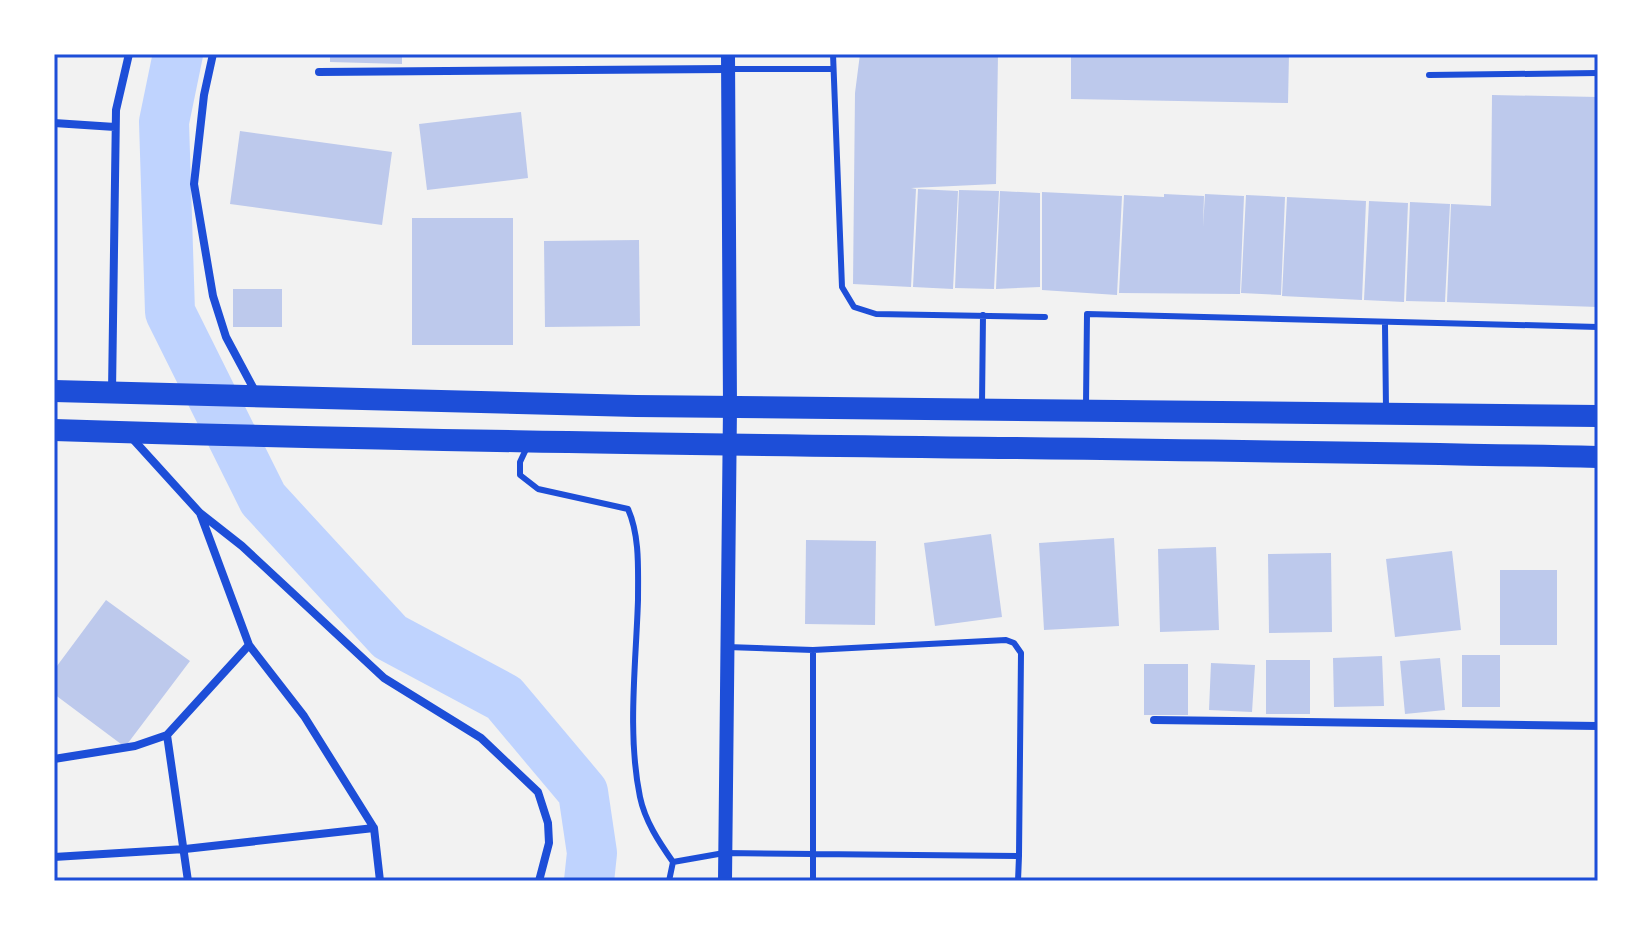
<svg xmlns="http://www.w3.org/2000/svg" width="1652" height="935" font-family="Karla,sans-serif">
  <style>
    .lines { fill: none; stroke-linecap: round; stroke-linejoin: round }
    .river { stroke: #bfd3fe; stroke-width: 50 }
    .building { fill: #bdc9ec }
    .service { stroke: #1d4ed8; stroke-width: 6 }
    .minor { stroke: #1d4ed8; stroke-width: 8 }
    .tertiary { stroke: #1d4ed8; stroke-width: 14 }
    .trunk { stroke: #1d4ed8; stroke-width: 22 }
    .neatline { fill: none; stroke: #1d4ed8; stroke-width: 3 }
  </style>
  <rect width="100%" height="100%" fill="#f2f2f2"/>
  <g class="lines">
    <path class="river" d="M178,54L164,122L170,312L263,499L390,637L504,698L583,792L592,853L589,881"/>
  </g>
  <path class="building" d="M330,54H402V64L330,62Z
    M860,54H998L996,184L911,188L916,189L911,287L853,284L855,93Z
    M1071,54H1289L1288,103L1071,99Z
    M1492,95L1598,97V307L1447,302L1451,204L1491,206Z
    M521,112L528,178L427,190L419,124Z
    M240,131L392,152L382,225L230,204Z
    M918,189L958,191L953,289L913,287Z
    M959,190L999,191L994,289L955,288Z
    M1000,191L1040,193V287L996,289Z
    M1042,192L1122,196L1117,295L1042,290Z
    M1164,194L1204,196L1203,227L1205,194L1244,196L1240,294L1119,293L1124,195L1164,197Z
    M1246,195L1285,197L1281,295L1241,293Z
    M1287,197L1366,201L1362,300L1282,296Z
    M1369,201L1408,203L1404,302L1364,300Z
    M1410,202L1450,204L1445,302L1406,301Z
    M412,218H513V345H412Z
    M639,240L640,326L545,327L544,241Z
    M233,289H282V327H233Z
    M991,534L1002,617L935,626L924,543Z
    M1114,538L1119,626L1044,630L1039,543Z
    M806,540L876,541L875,625L805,624Z
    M1216,547L1219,630L1160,632L1158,549Z
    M1452,551L1461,630L1395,637L1386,559Z
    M1331,553L1332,632L1269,633L1268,554Z
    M1500,570H1557V645H1500Z
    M106,600L190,661L125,747L54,694V670Z
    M1462,655H1500V707H1462Z
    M1382,656L1384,706L1334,707L1333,658Z
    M1440,658L1445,710L1405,714L1400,661Z
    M1266,660H1310V714H1266Z
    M1211,663L1255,665L1252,712L1209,710Z
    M1144,664H1188V715H1144Z"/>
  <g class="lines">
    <path class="service" d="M833,54L842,287L854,307L876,314L1045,317
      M728,69H833
      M1429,75L1598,73
      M1385,325L1386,409
      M982,404L983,315
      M1086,404L1087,314L1598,327
      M528,445L520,462V475L538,489L628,509C640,536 638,570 638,600C636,664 627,734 640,797C645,821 659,842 673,862L724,853L1019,856L1018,881
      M727,647L813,650L1006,640L1014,643L1021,653L1019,856
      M669,881L673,862
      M813,881V650"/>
    <path class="minor" d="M213,54L204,95L194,184L213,296L226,337L256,393
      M319,72L727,69
      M54,123L115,127
      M112,392L116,110L129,54
      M131,437L200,513L249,645L304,716L374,828L380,881
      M200,513L242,546L384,678L481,738L538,792L548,823L549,843L539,881
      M1154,720L1598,726
      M167,735L188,881
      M54,759L135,746L167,735L249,645
      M54,857L185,849L374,828"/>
    <path class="tertiary" d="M725,881L730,407L728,54"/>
    <path class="trunk" d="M54,391L636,406L1598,416
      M54,430C569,447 1083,446 1598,457"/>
  </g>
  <rect width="1652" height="935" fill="none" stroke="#ffffff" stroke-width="112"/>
  <rect x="56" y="56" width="1540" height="823" class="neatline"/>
</svg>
